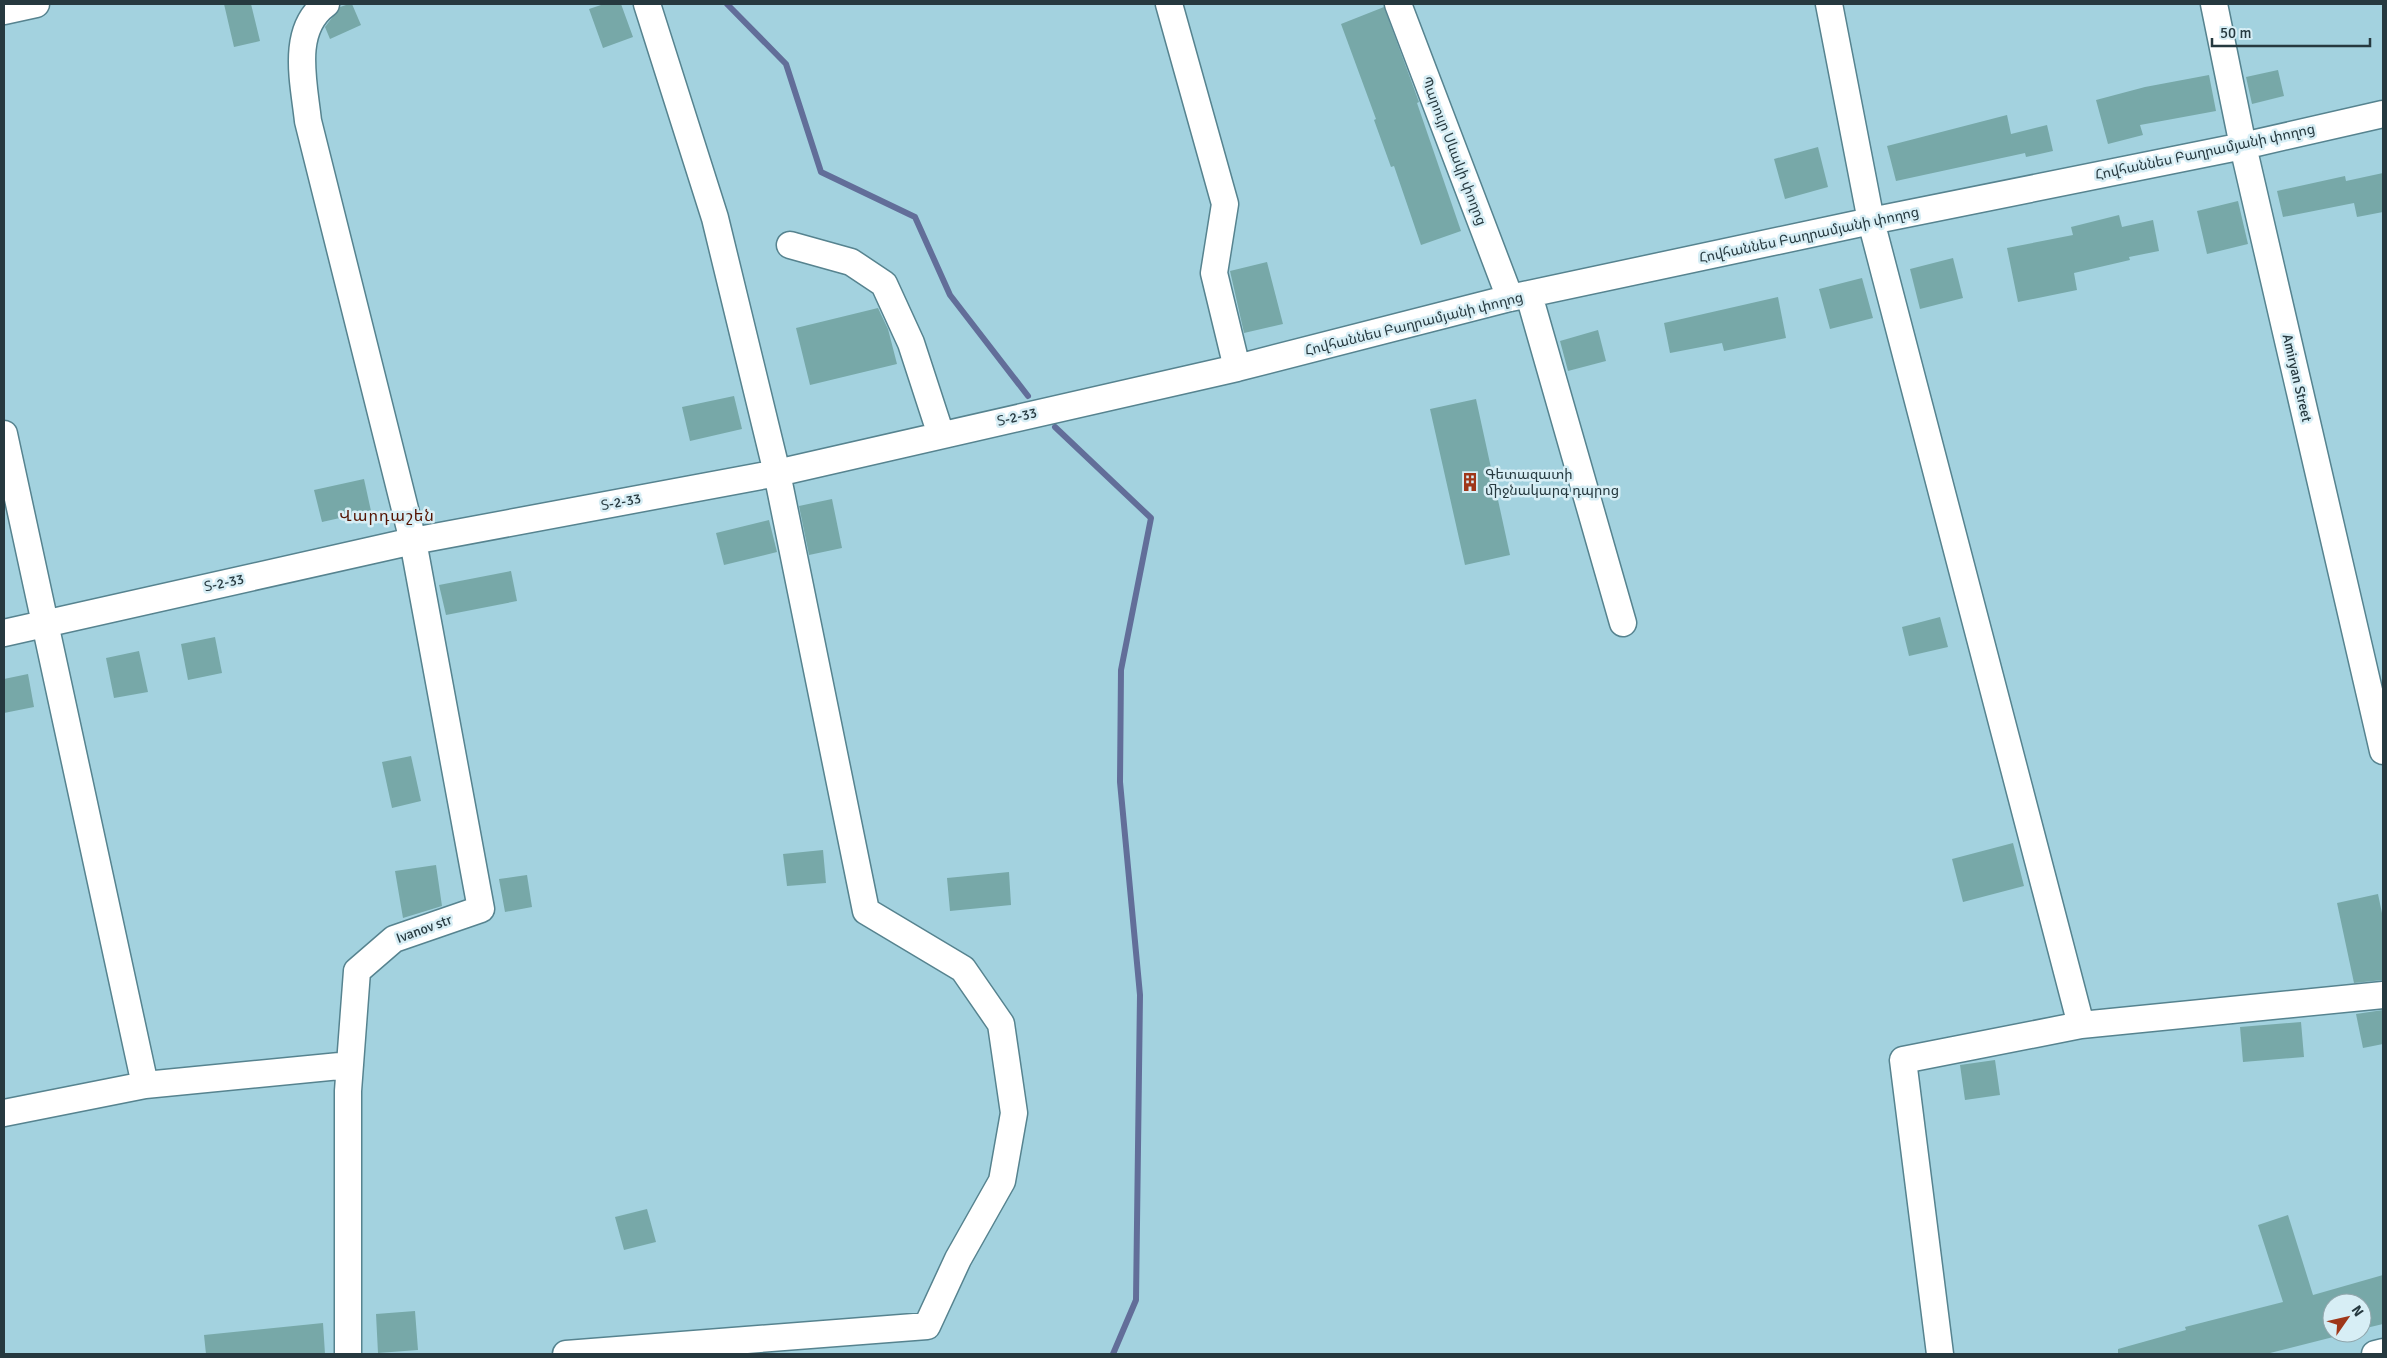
<svg xmlns="http://www.w3.org/2000/svg" width="2387" height="1358" font-family="Signika,'Noto Sans Armenian',sans-serif">
  <style>
    .lines { fill: none; stroke-linecap: round; stroke-linejoin: round }
    .stream { stroke: #626e99; stroke-width: 6 }
    .building { fill: #77a8a8 }
    .minor-casing { stroke: #56838f; stroke-width: 29 }
    .minor { stroke: #fff; stroke-width: 26 }
    .labels { text-anchor: middle; dominant-baseline: central; stroke-width: 5; stroke-linejoin: round; paint-order: stroke }
    .street-label { font-size: 14px; fill: #26393f; stroke: #d7eef5 }
    .poi-label { font-size: 14px; fill: #26393f; stroke: #d7eef5; text-anchor: start }
    .quarter-label { font-size: 16px; letter-spacing: 1px; fill: #551301; stroke: #d7eef5 }
  </style>
  <rect width="100%" height="100%" fill="#a3d2df"/>
  <g class="lines">
    <path class="stream" d="M727,4L786,64L821,172L915,217L950,295L1028,396
      M1055,427L1151,518L1121,670L1120,782L1140,995L1136,1300L1113,1354"/>
  </g>
  <path class="building" d="M224,4H251L260,41L234,47Z
    M349,4H352L361,25L330,39L325,27L340,7Z
    M604,4H621L633,37L603,48L589,9Z
    M1384,7L1419,102L1417,103L1461,231L1421,245L1394,166L1391,167L1374,120L1376,119L1341,24Z
    M2278,70L2284,96L2252,104L2246,77Z
    M2209,75L2216,111L2140,125L2143,135L2108,144L2096,100L2145,87Z
    M2007,115L2011,134L2047,125L2053,151L2026,157L2025,153L1896,181L1887,146Z
    M1818,147L1828,187L1785,199L1774,159Z
    M2383,173V212L2357,217L2354,203L2283,217L2277,191L2345,176L2346,181Z
    M2238,201L2248,244L2207,254L2197,211Z
    M2119,215L2122,227L2153,220L2159,251L2129,257L2130,260L2074,273L2077,290L2018,302L2007,248L2073,235L2071,227Z
    M1953,258L1963,298L1920,309L1910,269Z
    M1267,262L1283,324L1244,333L1230,271Z
    M1862,278L1873,318L1830,329L1819,289Z
    M1778,297L1786,338L1724,351L1722,343L1670,353L1664,323Z
    M878,308L888,329L897,364L810,385L796,328Z
    M1598,330L1606,361L1568,371L1560,341Z
    M734,396L742,429L690,441L682,407Z
    M1476,399L1510,555L1465,565L1430,409Z
    M364,479L371,511L322,522L314,490Z
    M832,499L842,548L809,555L799,506Z
    M769,520L777,552L724,565L716,533Z
    M511,571L517,601L446,615L439,585Z
    M1940,617L1948,647L1909,656L1902,627Z
    M215,637L222,673L188,680L181,644Z
    M139,651L148,692L114,698L106,658Z
    M28,674L34,707L4,713V679Z
    M411,756L421,801L392,808L382,762Z
    M2013,843L2024,886L1963,902L1952,859Z
    M823,850L826,883L787,886L783,854Z
    M436,865L442,906L403,918L395,871Z
    M1009,872L1011,905L950,911L947,878Z
    M527,875L532,907L505,912L499,879Z
    M2378,894L2383,918V980L2354,983L2337,903Z
    M2383,1010V1044L2363,1048L2356,1014Z
    M2301,1022L2304,1057L2243,1062L2240,1027Z
    M1995,1060L2000,1095L1965,1100L1960,1065Z
    M647,1209L656,1242L624,1250L615,1217Z
    M2288,1215L2313,1295L2383,1275V1324L2362,1329V1303H2332V1333H2349L2266,1354H2118V1349L2186,1330L2185,1327L2283,1302L2258,1225Z
    M415,1311L418,1350L378,1353L376,1314Z
    M323,1323L325,1354H206L204,1335Z"/>
  <g class="lines">
    <g class="minor-casing">
      <path id="minor" d="M326,4C290,30 304,83 308,121L413,541L481,909L394,939L357,971L348,1091V1354
        M1169,4L1225,204L1214,273L1237,368
        M1398,4L1510,298
        M1829,4L1871,221L2081,1025
        M2214,4L2243,146L2383,751
        M4,11L36,4
        M790,245L851,262L884,284L911,343L941,435
        M1529,295L1623,623
        M4,434L145,1085
        M4,633L413,541L777,473L1237,368L1510,298L1871,221L2243,146L2383,114
        M4,1113L145,1085L350,1065
        M566,1354L927,1326L958,1259L1002,1181L1014,1113L1001,1024L963,969L866,911L777,473L715,218L647,4
        M1940,1354L1903,1060L2081,1025L2383,995
        M2375,1354L2383,1352"/>
    </g>
    <use href="#minor" class="minor"/>
  </g>
  <defs>
    <g id="building-bare" transform="scale(1.5)"><path d="M-4-6H4V6H1V3H-1V6H-4ZM-2.5-4.3h1.7v1.8h-1.7ZM.8-4.3h1.7v1.8H.8ZM-2.5-1h1.7V.8h-1.7ZM.8-1h1.7V.8H.8Z" fill="#9f3719" stroke="#d7eef5" stroke-width="2.5" paint-order="stroke"/></g>
  </defs>
  <g fill-rule="evenodd">
    <use href="#building-bare" x="1470" y="482"/>
  </g>
  <g class="labels">
    <g class="street-label">
      <text transform="translate(1454 151) rotate(69)">Պարույր Սևակի փողոց</text>
      <text transform="translate(2205 152) rotate(-12)">Հովհաննես Բաղրամյանի փողոց</text>
      <text transform="translate(1809 235) rotate(-12)">Հովհաննես Բաղրամյանի փողոց</text>
      <text transform="translate(1414 324) rotate(-14)">Հովհաննես Բաղրամյանի փողոց</text>
      <text transform="translate(2297 378) rotate(77)">Amiryan Street</text>
      <text transform="translate(1017 417) rotate(-13)">Տ-2-33</text>
      <text transform="translate(621 502) rotate(-11)">Տ-2-33</text>
      <text transform="translate(224 583) rotate(-12)">Տ-2-33</text>
      <text transform="translate(424 929) rotate(-20)">Ivanov str</text>
    </g>
    <g class="poi-label">
      <text x="1485" y="474">Գետազատի<tspan x="1485" dy="16">միջնակարգ դպրոց</tspan></text>
    </g>
    <g class="quarter-label">
      <text x="387" y="516">Վարդաշեն</text>
    </g>
  </g>
  <rect width="2387" height="1358" fill="none" stroke="#26393f" stroke-width="10"/>
  <g transform="translate(2347 1318) rotate(56)"><circle r="24" fill="#d7eef5" stroke="#90a6ac"/>
  <path d="M0-4L9 19L0 12L-9 19Z" fill="#9f3719"/>
  <text y="-8" font-size="14" font-weight="bold" text-anchor="middle" fill="#26393f">N</text>
  </g>
  <path d="M2212 38v8h158v-8" fill="none" stroke="#26393f" stroke-width="2.5"/>
  <text x="2220" y="38" font-size="15" fill="#26393f" stroke="#d7eef5" stroke-width="4" paint-order="stroke">50 m</text>
</svg>
